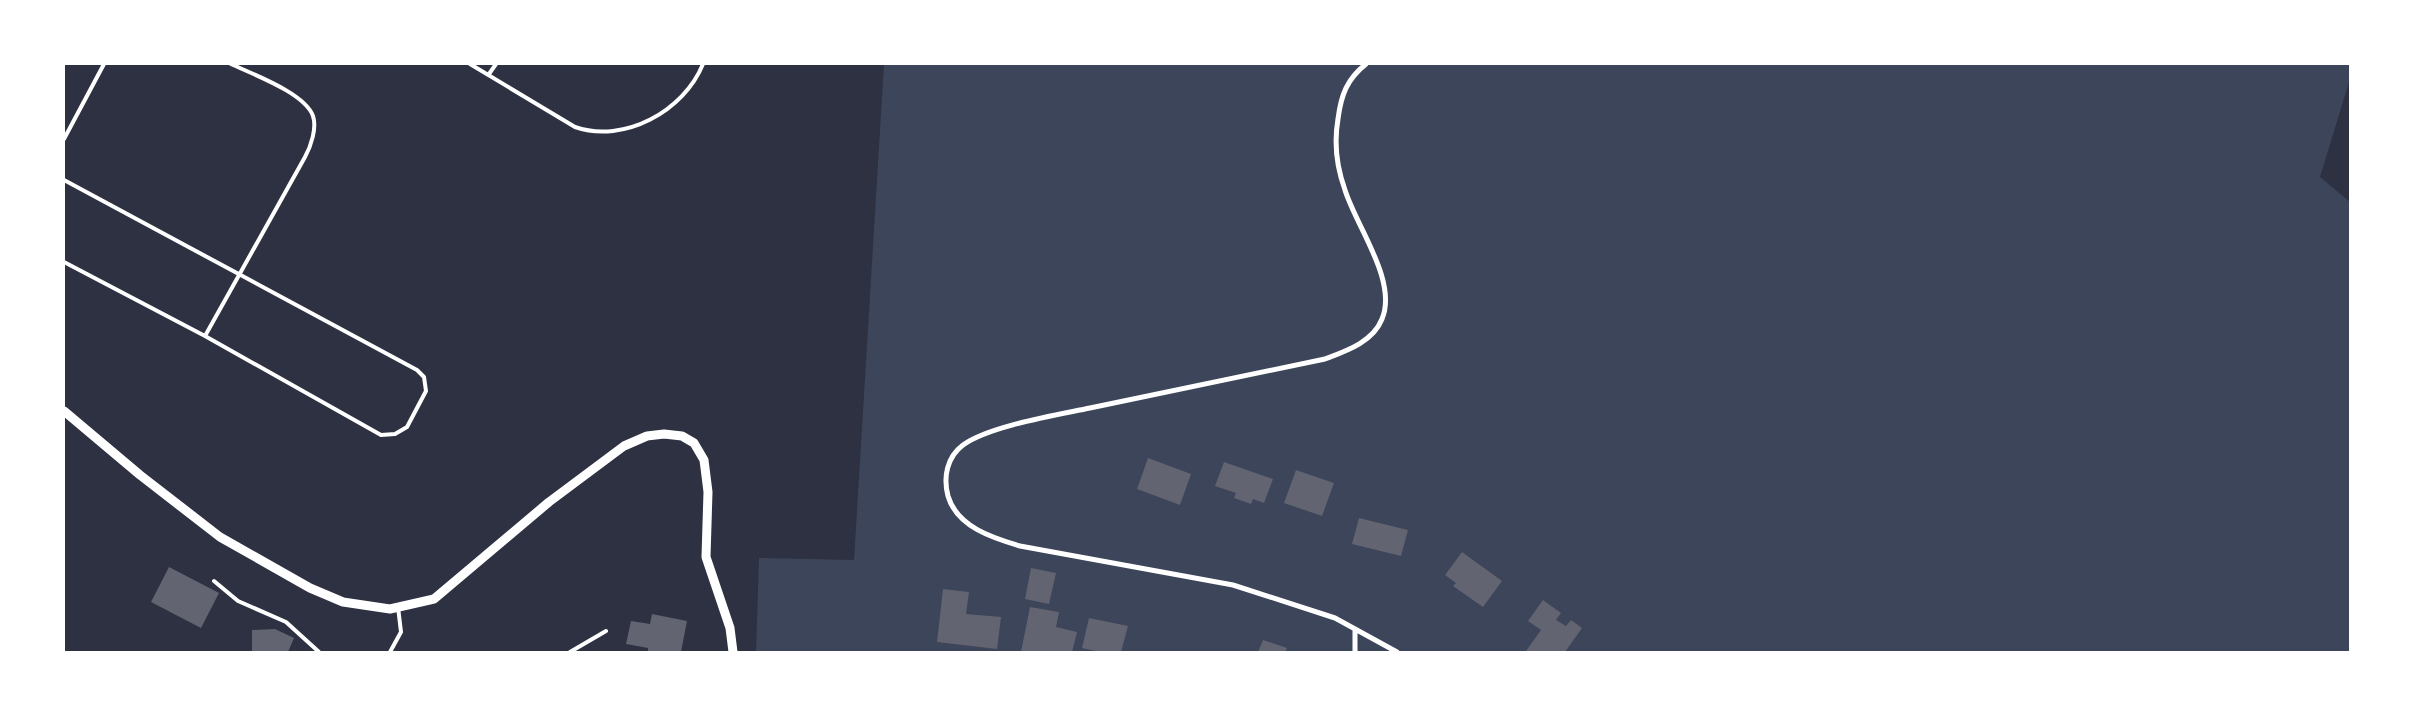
<svg xmlns="http://www.w3.org/2000/svg" width="2414" height="716" font-family="'Zilla Slab',serif">
  <style>
    .green { fill: #3c4559 }
    .building { fill: #626471 }
    .lines { fill: none; stroke-linecap: round; stroke-linejoin: round }
    .service { stroke: #fff; stroke-width: 4 }
    .minor { stroke: #fff; stroke-width: 5 }
    .tertiary { stroke: #fff; stroke-width: 9 }
  </style>
  <rect width="100%" height="100%" fill="#2d3142"/>
  <path class="green" d="M884,64H2350V79L2320,177L2350,202V652H756L759,558L854,560Z"/>
  <path class="building" d="M1148,458L1191,474L1180,505L1137,489Z
    M1224,462L1273,479L1264,503L1253,499L1251,504L1234,498L1236,493L1215,486Z
    M1296,470L1334,483L1322,516L1284,503Z
    M1359,518L1408,530L1401,556L1352,544Z
    M1462,552L1502,581L1483,607L1453,586L1456,583L1445,575Z
    M169,567L219,593L201,628L151,602Z
    M1031,568L1056,573L1049,604L1025,599Z
    M943,589L969,592L966,614L1001,617L997,649L937,642Z
    M1543,600L1561,613L1556,620L1566,626L1571,620L1582,628L1565,652L1526,651L1541,630L1528,621Z
    M1030,607L1059,612L1056,627L1077,632L1072,652H1021Z
    M652,614L687,621L681,652H648V648L626,644L631,621L650,624Z
    M1089,618L1128,626L1121,652H1100L1082,648Z
    M275,629L294,638L288,652H252V630Z
    M1263,640L1287,648L1285,652H1258Z"/>
  <g class="lines">
    <path class="service" d="M470,64L575,127C624,144 684,111 703,64
      M489,74L496,64
      M64,139L104,64
      M64,180L417,370L424,377L426,391L407,427L395,434L381,435L205,336L64,262
      M205,336L305,157C311,146 317,128 313,116C305,93 252,74 231,64
      M214,581L238,601L286,622L319,652
      M390,652L401,632L398,607
      M570,652L606,631"/>
    <path class="minor" d="M1366,64C1347,79 1341,95 1338,119C1334,142 1337,168 1345,190C1356,226 1398,281 1382,319C1373,342 1346,351 1325,359C1247,375 1169,392 1090,408C1057,415 989,426 963,445C947,457 943,477 948,496C957,527 993,538 1020,546L1233,585L1335,618L1397,652
      M1355,652V629"/>
    <path class="tertiary" d="M64,411L140,475L220,537L310,588L343,602L390,609L434,599L549,502L624,446L647,436L664,434L682,436L694,443L704,460L708,492L706,557L730,628L733,652"/>
  </g>
  <rect width="2414" height="716" fill="none" stroke="#ffffff" stroke-width="130"/>
</svg>
